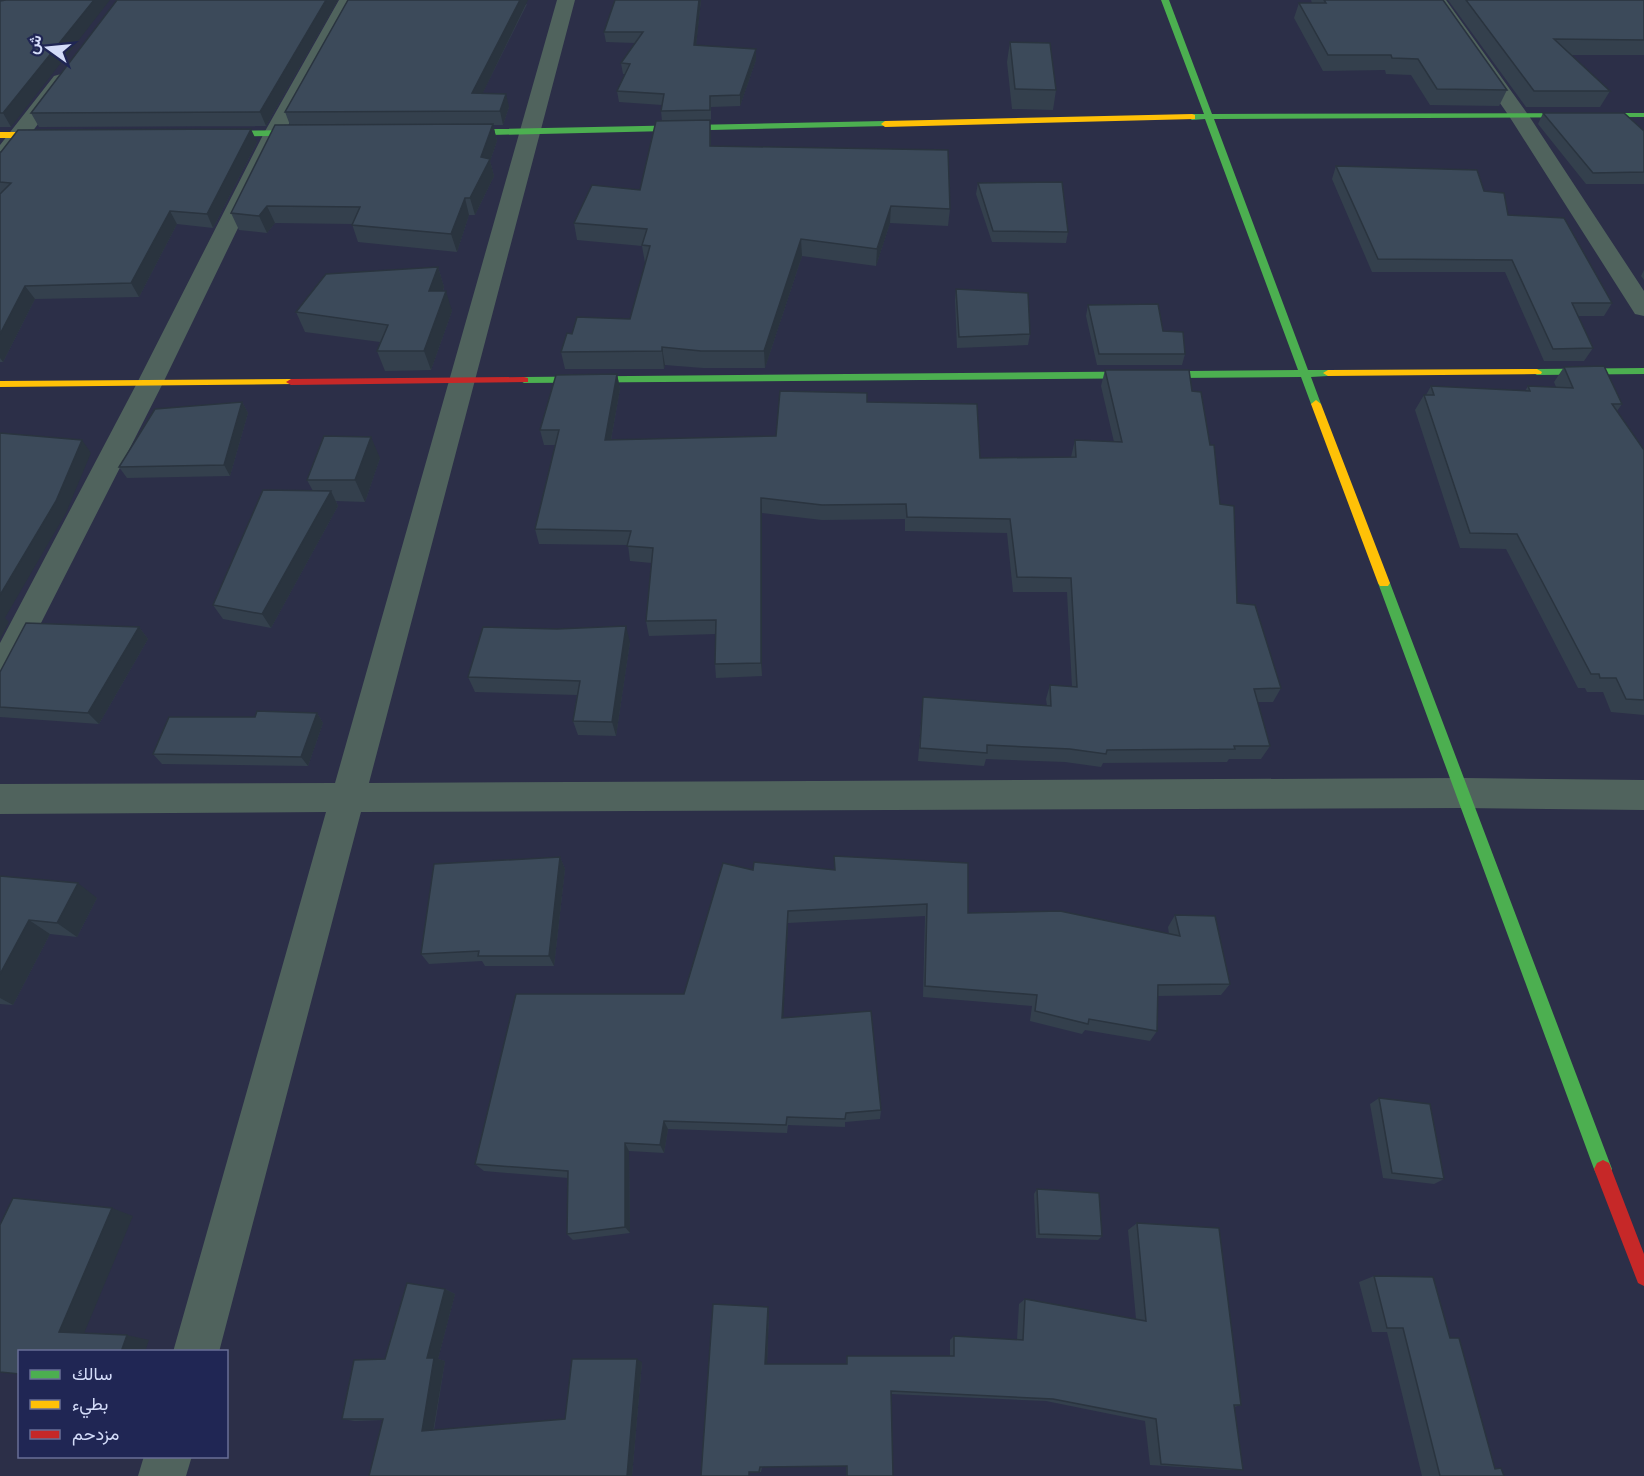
<svg xmlns="http://www.w3.org/2000/svg" width="1644" height="1476" font-family="'Fira Sans',Vazirmatn,sans-serif">
  <style>
    .lines { fill: none; stroke-linecap: round; stroke-linejoin: round }
    .street { fill: #50635d; fill-rule: evenodd }
    .fast { fill: #4caf50; fill-rule: evenodd }
    .slow { fill: #ffc107; fill-rule: evenodd }
    .jam { fill: #c62828; fill-rule: evenodd }
    .wall { fill: #34404d }
    .shaded-wall { fill: #2a343f }
    .building { fill: #3c4a5a; stroke: #2a343f; stroke-width: 1.5 }
  </style>
  <rect width="100%" height="100%" fill="#2c2f48"/>
  <g class="lines">
    <path class="street" d="M339,0H357L284,133L163,383L11,682L0,686V643L137,383L264,133Z
      M557,0H575L369,783L1463,778L1644,780V810L1463,808L361,812L219,1352H173L326,812L0,814V784L335,783Z
      M1428,0H1446L1529,116L1644,291V316L1635,314L1509,116Z
      M61,74L68,76L71,80L8,164L0,165V145L54,76Z
      M144,1456H192L186,1476H138Z"/>
    <path class="fast" d="M1161,0H1169L1212,114L1644,113V117L1214,119L1308,370H1328L1333,373L1328,376L1311,377L1321,404L1316,408L1311,404L1301,377L524,383L519,380L524,377L1298,370L1205,119L1192,120L1188,117L1192,114H1204Z
      M885,121L888,122V126L449,136L445,133L449,130Z
      M316,130L319,131V135L209,137L205,134L209,131Z
      M1644,368V374L1537,375L1532,372L1537,369Z
      M1384,578L1390,583L1612,1169L1609,1175L1603,1178L1597,1175L1594,1169L1378,583Z"/>
    <path class="slow" d="M1192,114L1195,115V119L885,127L881,124L885,121Z
      M0,132H58L62,135L58,138H0Z
      M1537,369L1542,372L1541,374L1328,376L1323,373L1328,370Z
      M291,379L295,380V384L0,387V381Z
      M1316,400L1321,404L1390,583L1388,586H1380L1378,583L1311,404Z"/>
    <path class="jam" d="M524,377L528,378V382L291,385L286,382L291,379Z
      M1603,1160L1609,1163L1644,1254V1286L1638,1283L1594,1169L1597,1163Z"/>
  </g>
  <path class="wall" d="M117,0H338L266,126L39,127L31,113Z
    M615,0H701L696,45L756,60L740,106L711,107V120H710L711,146L950,209L948,226L890,223L876,266L802,256L765,368H703L665,365L664,369H565L561,352L572,334L630,319L646,263H645L642,246L577,240L574,223L640,190L662,121L661,111L662,105L619,102L617,91L625,74H623L621,63L635,43L606,42L604,32Z
    M1311,0H1443L1507,90L1499,106L1430,105L1411,75L1386,74L1385,70L1323,71L1294,18L1299,3H1312Z
    M1448,0H1644V55H1571L1610,91L1600,107H1526Z
    M0,1L11,127H0Z
    M527,4L482,94L509,107L503,125H493L497,141L490,161L494,176L475,215H469L457,252L358,242L352,224L275,223L267,233L239,230L231,213L290,125L285,112Z
    M1010,42L1056,90L1053,110L1012,109L1007,62Z
    M1543,113L1644,131V184H1586L1538,124Z
    M257,142L213,228L177,224L139,297L35,299L3,362H0V152Z
    M1336,166L1484,191L1508,215L1612,303L1604,316H1578L1593,348L1584,361H1544L1505,272H1372L1332,179Z
    M978,183L1068,232L1066,243L992,242L976,194Z
    M438,267L444,287L443,291L452,311L431,370L385,371L377,351L380,342L305,332L296,312Z
    M1644,270V280L1641,276Z
    M956,289L1030,334L1028,345L957,348L955,300Z
    M1088,305L1163,331L1185,354L1182,365H1097L1086,316Z
    M1564,367L1622,404L1617,411L1644,450V715L1611,712L1603,692H1587L1585,688H1578L1506,549L1460,548L1415,410L1424,395H1426L1431,386L1525,391L1528,386L1556,387L1554,382Z
    M1105,370L1192,391L1220,504L1237,603L1281,688L1273,702H1258L1270,746L1261,759H1229L1227,762L1103,763L1101,767L1065,762L986,759L984,766L918,761L923,697L1047,706L1046,699L1050,685L1072,687L1067,592H1013L1007,533L905,531V519L822,520L762,513V676L716,678L715,664L716,634L649,636L646,621L652,563L630,561L628,545L539,544L535,529L555,445H544L540,430L617,374L620,389L611,440L776,436L867,402L980,458L1071,457L1075,440L1114,442L1101,386Z
    M242,402L248,413L230,476L127,478L119,467Z
    M380,458L365,502L336,501L338,506L271,628L223,619L213,605L313,491L307,480Z
    M139,627L148,639L99,724L0,717V672Z
    M630,642L616,736L578,735L573,721L577,695L475,692L468,677Z
    M317,713L323,723L308,766L162,764L153,754L255,717Z
    M834,856L968,913L1169,934L1168,927L1175,915L1230,984L1221,995L1158,996L1157,1031L1150,1041L1085,1030L1082,1034L1030,1021L1032,1006L923,997L925,916L788,923L783,1018L881,1110L880,1119L845,1122V1127L788,1125L787,1133L668,1129L664,1153L629,1151L630,1233L573,1240L567,1234L568,1178L484,1171L475,1164L684,994L753,870H834Z
    M560,857L565,869L554,966H485L482,961L429,964L421,954Z
    M0,876L97,898L77,937L50,934L13,1005L0,1004Z
    M1379,1098L1444,1179L1434,1184L1383,1178L1370,1104Z
    M1037,1189L1102,1236L1098,1240L1036,1238L1034,1194Z
    M1137,1223L1241,1405L1234,1407L1243,1470H1229L1150,1465L1145,1421L1046,1401L891,1394L893,1476H846V1466L762,1467L761,1472L701,1476L768,1307L769,1312L767,1364H846L847,1356H950V1340L954,1336L1017,1340L1019,1304L1025,1299L1136,1319L1128,1230Z
    M1374,1276L1450,1338L1495,1468L1504,1476H1422L1387,1332H1372L1359,1282Z
    M445,1289L455,1294L438,1359L445,1361L434,1430L565,1419L642,1362L632,1476H369L383,1420L355,1421L342,1419Z"/>
  <path class="shaded-wall" d="M94,0H110L11,127L3,113Z
    M326,0H338L266,126L260,112Z
    M520,0H528L476,107L472,93Z
    M699,0H701L695,56L694,45Z
    M756,49V60L740,106V95Z
    M506,94L509,107L503,125L500,111Z
    M493,124L497,141L490,161L494,176L475,215L470,198L481,157Z
    M251,129L257,142L213,228L207,214Z
    M465,198L469,215L457,252L451,234Z
    M267,206L275,223L267,233L259,216Z
    M891,206L890,223L876,266L877,249Z
    M170,211L177,224L139,297L131,283Z
    M801,239L802,256L765,368L764,351Z
    M438,267L444,287L436,311L429,291Z
    M25,286L35,299L3,362L0,358V334Z
    M446,291L452,311L431,370L424,351Z
    M662,347L665,365L664,369L662,351Z
    M617,374L620,389L608,456L605,440Z
    M242,402L248,413L230,476L224,465Z
    M371,437L380,458L365,502L355,480Z
    M82,440L91,453L66,513L5,618L9,622L0,639V595Z
    M331,491L338,506L271,628L262,614Z
    M761,498L762,513V676L761,663Z
    M626,626L630,642L616,736L612,722Z
    M139,627L148,639L99,724L88,713Z
    M317,713L323,723L308,766L301,757Z
    M560,857L565,869L554,966L549,956Z
    M78,883L97,898L77,937L57,923Z
    M788,911V923L783,1028L782,1018Z
    M29,920L50,934L13,1005L0,998V974Z
    M664,1121L668,1129L664,1153L660,1145Z
    M625,1143L629,1151L630,1233L625,1227Z
    M112,1208L133,1216L83,1336L59,1332Z
    M445,1289L455,1294L438,1359L445,1361L433,1432L422,1431L427,1358Z
    M768,1307L769,1312L767,1368L765,1364Z
    M127,1335L149,1340L145,1352H121Z
    M637,1359L642,1362L632,1476H627Z"/>
  <path class="building" d="M6,0H94L3,113H0V1Z
    M117,0H326L260,112L31,113Z
    M348,0H520L472,93L506,94L500,111L285,112Z
    M615,0H699L694,45L756,49L740,95L710,96V110L661,111L664,94L617,91L630,64L621,63L643,32H604Z
    M1324,0H1443L1507,90L1437,89L1418,59L1392,58L1391,55H1328L1299,3H1326Z
    M1466,0H1644V40L1554,39L1610,91H1534Z
    M1010,42L1050,43L1056,90L1015,89Z
    M1543,113H1624L1644,131V172L1593,173Z
    M710,120V146L948,150L950,209L891,206L877,249L801,239L764,351H701L662,347V351L561,352L567,333L572,334L577,317L630,319L650,246L642,245L647,229L574,223L592,185L640,190L656,121Z
    M493,124L481,157L490,159L470,198H465L451,234L352,225L360,207L267,206L259,216L231,213L275,125Z
    M251,129L207,214L170,211L131,283L25,286L0,334V194L11,183L0,182V152H1L18,130Z
    M1336,166L1477,170L1484,191L1504,193L1508,215L1564,218L1612,303H1572L1593,348L1553,349L1512,260L1378,259Z
    M1062,182L1068,232L993,231L978,183Z
    M438,267L429,291H446L424,351H377L388,325L296,312L326,274Z
    M956,289L1028,293L1030,334L959,337Z
    M1158,304L1163,331L1183,332L1185,354H1099L1088,305Z
    M1604,366L1622,404H1612L1644,450V700L1626,699L1616,678H1600L1599,674H1591L1517,534L1470,533L1424,395H1434L1431,386L1530,391L1528,386L1573,388L1564,367Z
    M1105,370H1189L1192,391L1201,392L1210,445H1214L1220,504L1234,506L1237,603L1255,605L1281,688L1254,689L1270,746H1234L1235,749L1107,750L1106,754L1070,749L987,745V753L920,748L923,697L1051,706L1050,685L1077,687L1071,578L1017,577L1010,519L907,517L906,504L822,505L761,498V663L715,664L716,620L646,621L653,548L627,546L631,531L535,529L559,430H540L556,375L617,374L605,440L776,436L780,391L867,393V402L977,404L980,458L1076,457L1075,440L1122,442Z
    M242,402L224,465L119,467L155,409Z
    M0,433L82,440L56,501L0,595Z
    M324,436L371,437L355,480H307Z
    M263,490L331,491L262,614L213,605Z
    M26,623L139,627L88,713L0,707V672Z
    M626,626L612,722L573,721L580,681L468,677L483,627L557,629Z
    M257,711L317,713L301,757L153,754L169,717H255Z
    M834,856L968,863V913L1060,911L1180,936L1175,915L1215,916L1230,984L1158,985L1157,1031L1089,1019L1088,1024L1035,1011L1037,995L925,986L927,904L788,911L782,1018L871,1011L881,1110L846,1113L845,1119L787,1117L786,1125L664,1121L660,1145L625,1143V1227L567,1234L568,1171L475,1164L516,994H684L723,863L753,870L754,862L835,870Z
    M560,857L549,956H478L479,951L421,954L434,864Z
    M0,876L78,883L57,923L29,920L0,974Z
    M1379,1098L1430,1104L1444,1179L1392,1173Z
    M1037,1189L1099,1193L1102,1236L1039,1234Z
    M13,1198L112,1208L59,1332L127,1335L121,1352H20V1374L0,1372V1225Z
    M1137,1223L1219,1228L1241,1405H1234L1243,1470L1161,1464L1156,1419L1053,1399L891,1391L893,1476H847V1466L760,1467L759,1472H749V1476H701L713,1304L768,1307L765,1364H847V1356H954V1336L1023,1340L1025,1299L1146,1321Z
    M1374,1276L1433,1277L1450,1338H1459L1495,1469L1501,1468L1504,1476H1440L1403,1328H1387Z
    M407,1283L445,1289L427,1358H434L422,1431L565,1419L572,1359H637L627,1476H369L383,1419H342L354,1360L385,1359Z"/>
  <rect x="18" y="1350" width="210" height="108" fill="#202654" stroke="#686f96" stroke-width="1.5"/>
  <rect x="30" y="1370" width="30" height="9" fill="#4caf50" stroke="#686f96" stroke-width="1.5"/>
  <text x="72" y="1380" font-size="18" fill="#d4dcf9">سالك</text>
  <rect x="30" y="1400" width="30" height="9" fill="#ffc107" stroke="#686f96" stroke-width="1.5"/>
  <text x="72" y="1410" font-size="18" fill="#d4dcf9">بطيء</text>
  <rect x="30" y="1430" width="30" height="9" fill="#c62828" stroke="#686f96" stroke-width="1.5"/>
  <text x="72" y="1440" font-size="18" fill="#d4dcf9">مزدحم</text>
  <g transform="translate(48 48) rotate(285)" stroke="#202654" stroke-width="4.5" paint-order="stroke">
  <path d="M0-4.5L10 22L0 15L-10 22Z" fill="#d4dcf9"/>
  <text y="-9" font-size="16" font-weight="bold" text-anchor="middle" fill="#d4dcf9">ش</text>
  </g>
</svg>
